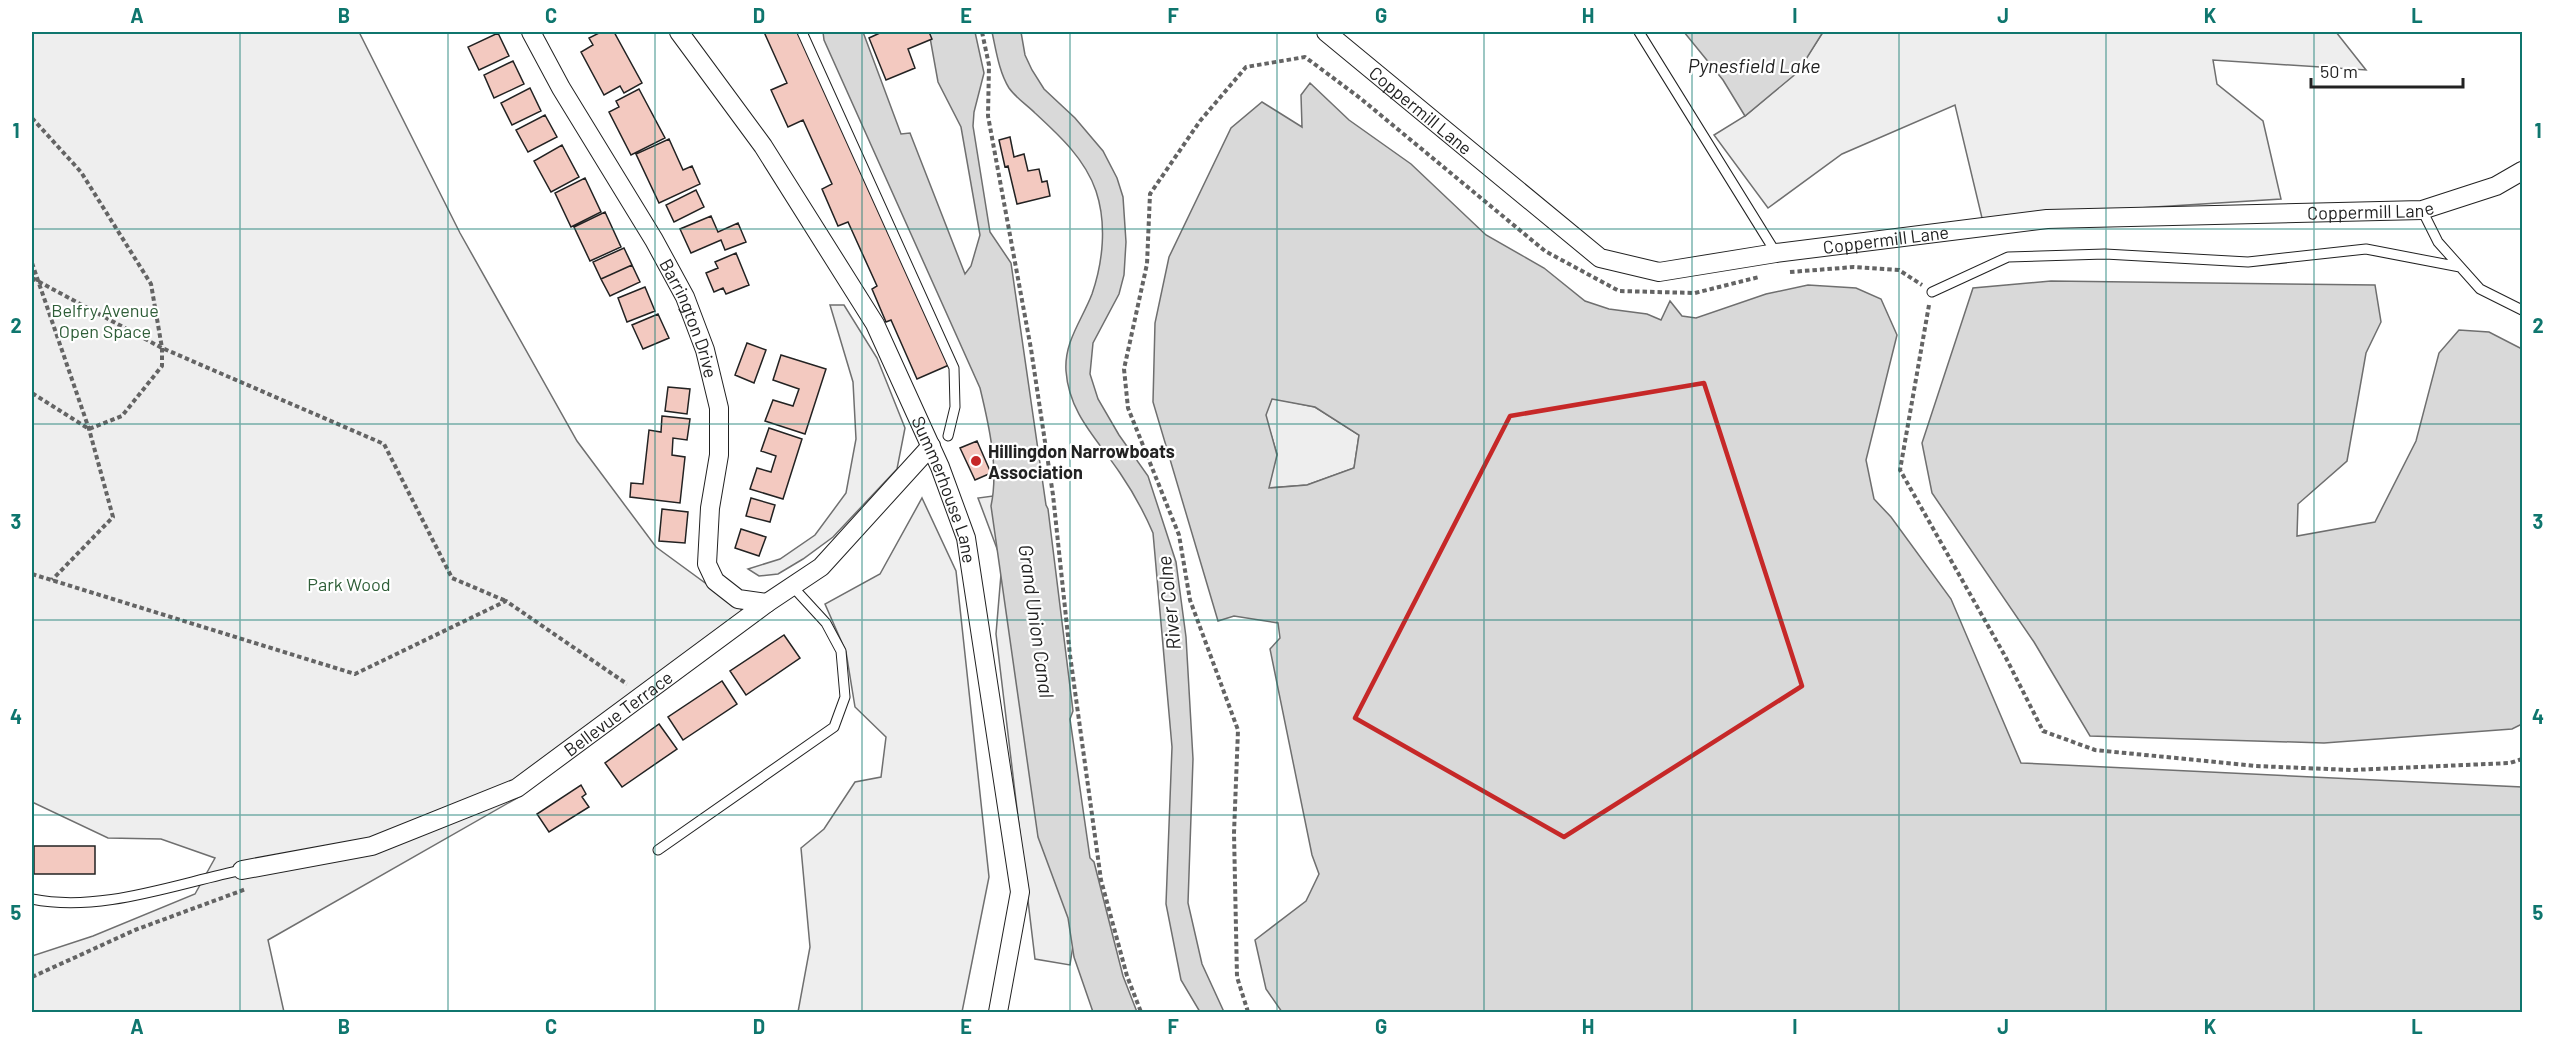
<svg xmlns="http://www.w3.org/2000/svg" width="2554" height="1044" font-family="Barlow,sans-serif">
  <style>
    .green { fill: #eee; stroke: #6f6f6f; stroke-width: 1.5 }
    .water { fill: #d9d9d9; stroke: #6f6f6f; stroke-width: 1.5; fill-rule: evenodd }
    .building { fill: #f3c9c0; stroke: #222; stroke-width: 1.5 }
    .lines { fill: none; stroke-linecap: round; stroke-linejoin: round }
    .service-casing { stroke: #222; stroke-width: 11 }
    .minor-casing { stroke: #222; stroke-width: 20 }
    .path { stroke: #646464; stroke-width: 4; stroke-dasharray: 4.5 3; stroke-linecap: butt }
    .service { stroke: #fff; stroke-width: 9 }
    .minor { stroke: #fff; stroke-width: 18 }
    .marked { fill: none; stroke: #c62828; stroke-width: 4.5; stroke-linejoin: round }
    .grid { fill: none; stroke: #0f766e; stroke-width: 1.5; stroke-opacity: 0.55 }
    .poi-dot { fill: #c62828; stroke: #fff; stroke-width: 2 }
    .labels { text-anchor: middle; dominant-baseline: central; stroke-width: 4.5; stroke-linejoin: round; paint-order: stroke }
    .street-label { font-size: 18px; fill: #222; stroke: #fff }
    .park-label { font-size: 18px; fill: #2f5e38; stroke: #fff }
    .poi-label { font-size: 18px; font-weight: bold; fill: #222; stroke: #fff; text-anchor: start }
    .water-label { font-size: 20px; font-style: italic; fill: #222; stroke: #fff }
    .neatline { fill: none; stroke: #0f766e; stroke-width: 2 }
    .grid-label { font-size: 20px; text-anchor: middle; font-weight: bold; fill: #0f766e }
  </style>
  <rect width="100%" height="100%" fill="#fff"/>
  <path class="green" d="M32,32H359L460,233L577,441L656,547L753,618L517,798L268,940L284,1012H32V956L93,936L195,894L215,858L161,839L108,838L32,802Z
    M1823,32H2336L2366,70L2213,60L2217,84L2263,121L2281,199L1982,218L1955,105L1842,154L1768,208L1714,135L1745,116L1797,72Z
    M830,305H844L877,358L905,428L897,469L833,537L803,559L778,574L759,576L748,569L780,559L815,535L846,493L856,439L853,382Z
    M1272,398L1315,407L1359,435L1354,468L1307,485L1268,488L1277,454L1265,415Z
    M993,496L1033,569L1079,905L1070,965L1035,959L996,634L1002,562L978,498Z
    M922,498L956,571L989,877L962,1012H798L810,947L801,848L824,829L855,782L881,777L886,737L855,707L846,652L825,604L880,574Z"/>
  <path class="water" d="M823,32H863L901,134L910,133L965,274L971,266L980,235L961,127L938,82L929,32H975L984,73L974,112L973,126L990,232L1011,263L1046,505L1048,509L1073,711L1070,719L1090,858L1094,862L1123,976L1137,1012H1093L1074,957L1068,918L1038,837L991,506C999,469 989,425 980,388L824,40Z
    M992,32H1021L1025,55L1032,70L1044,89L1075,118L1103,151L1117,178L1123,197L1126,242L1124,275L1119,294L1093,343L1090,374L1098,399L1119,435L1148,476L1176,562L1186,637L1193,759L1188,903L1202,964L1224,1012H1200L1181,980L1166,904L1172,747L1153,533C1144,512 1133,492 1120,473C1098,440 1069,414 1066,371C1064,342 1082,320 1092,294C1103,262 1107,224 1096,191C1085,159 1060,136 1035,113C1027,105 1016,98 1009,88C999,72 996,50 992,32Z
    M1684,32H1823L1798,72L1745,116L1723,80Z
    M1310,83L1349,120L1411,164L1486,235L1544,268L1585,301L1609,309L1647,314L1661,320L1670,301L1682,316L1696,318L1766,294L1808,285L1856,288L1881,299L1897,335L1866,460L1874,499L1891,517L1951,599L2021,763L2522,787V1012H1282L1266,989L1255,940L1306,901L1319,874L1312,855L1270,649L1280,638L1278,623L1234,616L1218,621L1153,402L1155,323L1169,257L1231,128L1262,102L1302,127L1301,95ZM1272,399L1315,407L1359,435L1354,468L1307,485L1269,488L1277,455L1266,415Z
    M2051,281L2375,285L2381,322L2366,353L2347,461L2298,504L2297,536L2375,522L2416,441L2439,353L2459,330L2489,332L2522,349V724L2512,729L2324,743L2090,736L2034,642L1932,493L1922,443L1973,288Z"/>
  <path class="building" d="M601,32H614L642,83L624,93L620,86L604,95L581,52L593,45L589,38Z
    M764,32H802L949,365L917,379L891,320L886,322L872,289L877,286L848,222L838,226L822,189L832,184L803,120L788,127L771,90L787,83Z
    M882,32H929L932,39L908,49L915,68L886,80L869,38Z
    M498,33L509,56L479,70L468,47Z
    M513,61L524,84L494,98L484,75Z
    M530,88L541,111L512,125L501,103Z
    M639,89L665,138L631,155L609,112L619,107L616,101Z
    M545,115L557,137L528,152L516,130Z
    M1010,137L1014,157L1024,154L1028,171L1039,169L1042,182L1047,181L1050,196L1017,204L1008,166L1005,167L999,140Z
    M669,139L683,170L692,166L700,184L659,203L636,154Z
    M562,145L579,177L551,192L534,161Z
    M585,178L601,212L571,227L555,193Z
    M696,190L704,207L674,222L666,205Z
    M605,212L621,247L590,261L574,227Z
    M711,216L718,232L738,223L746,242L725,250L721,240L691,253L680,229Z
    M624,248L632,265L601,279L593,262Z
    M736,253L749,285L726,294L723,288L714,292L706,273L718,268L715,262Z
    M632,265L640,282L610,296L601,279Z
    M645,287L655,311L627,322L618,298Z
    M658,314L669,338L643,349L632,325Z
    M747,343L766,350L754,383L735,375Z
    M781,355L826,369L805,434L765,421L773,400L793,406L799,389L773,380Z
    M668,387L690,389L687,414L665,411Z
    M662,416L690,419L687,440L673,438L672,455L685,457L680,503L630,497L631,483L643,484L649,430L661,432Z
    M769,428L802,439L783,499L750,489L757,468L771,472L776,456L761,451Z
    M977,441L991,473L975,480L960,448Z
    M751,498L775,505L770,522L746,516Z
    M662,509L688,512L685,543L659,541Z
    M741,529L766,537L759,556L735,548Z
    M784,635L800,658L746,695L730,671Z
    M722,681L737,704L683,740L668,717Z
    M659,724L677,749L622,787L605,763Z
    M581,785L586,794L582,797L589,807L549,832L537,814Z
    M34,846H95V874H34Z"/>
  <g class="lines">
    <g class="service-casing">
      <path id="service" d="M802,32L954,368L955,407L948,436
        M1639,32L1776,253
        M2422,210L2438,242L2480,289L2522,310
        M1932,292L2008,257L2105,254L2248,262L2366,249L2460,267
        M658,850L834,727L845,697L841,651L826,623L792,586
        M32,899C100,913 175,884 242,870"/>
    </g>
    <g class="minor-casing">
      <g id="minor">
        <path id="s1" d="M531,32L561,88L654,240L685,297L705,350L719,408V455L710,508L707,564L715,581L738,599L767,603"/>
        <path id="s2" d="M679,32L763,146L875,324L940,467L966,538L1020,892L998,1012"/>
        <path id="s3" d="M1326,32L1600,258L1659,272L1776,253L2047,219L2422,210L2496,186L2522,171"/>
        <path id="s4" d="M242,870L372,846L517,788L767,603L821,567L931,446"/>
      </g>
    </g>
    <path class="path" d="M982,32L989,65L988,116L1031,349L1053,495L1070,655L1101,880L1127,976L1141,1012
      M32,118L81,172L151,284L162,348V366L122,416L89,429L32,393
      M32,263L89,429L113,517L52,580
      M1790,272L1854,267L1899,270L1922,285
      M32,278L162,348L384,444L452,578L506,601
      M1929,305L1900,470L2005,656L2043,731L2095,750L2256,766L2352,770L2510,763L2522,759
      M32,574L355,674L506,601L627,684
      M32,977L135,930L246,889
      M1248,1012L1237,977L1234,833L1238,730L1190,600L1179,535L1128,408L1124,369L1147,264L1150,194L1200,121L1246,67L1305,57L1360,98L1545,251L1619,291L1695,293L1759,277"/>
    <use href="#service" class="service"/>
    <use href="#minor" class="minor"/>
  </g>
  <path class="marked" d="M1704,383L1802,686L1564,837L1355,718L1510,416Z"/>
  <path class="grid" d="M240,32V1012M448,32V1012M655,32V1012M862,32V1012M1070,32V1012M1277,32V1012M1484,32V1012M1692,32V1012M1899,32V1012M2106,32V1012M2314,32V1012M32,229H2522M32,424H2522M32,620H2522M32,815H2522"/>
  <circle class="poi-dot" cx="976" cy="461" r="6"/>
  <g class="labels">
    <g class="street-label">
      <text stroke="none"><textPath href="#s3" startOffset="123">Coppermill Lane</textPath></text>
      <text stroke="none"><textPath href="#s3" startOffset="1131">Coppermill Lane</textPath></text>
      <text stroke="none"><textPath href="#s3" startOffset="645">Coppermill Lane</textPath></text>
      <text stroke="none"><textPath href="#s1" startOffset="328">Barrington Drive</textPath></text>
      <text stroke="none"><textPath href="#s2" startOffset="532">Summerhouse Lane</textPath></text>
      <text stroke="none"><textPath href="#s4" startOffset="414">Bellevue Terrace</textPath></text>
    </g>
    <g class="park-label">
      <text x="105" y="310">Belfry Avenue<tspan x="105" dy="21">Open Space</tspan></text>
      <text x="349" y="584">Park Wood</text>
    </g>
    <g class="poi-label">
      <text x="988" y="451">Hillingdon Narrowboats<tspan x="988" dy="21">Association</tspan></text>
    </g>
    <g class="water-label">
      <text x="1754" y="65">Pynesfield Lake</text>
      <text transform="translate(1168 603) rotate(-96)">River Colne</text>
      <text transform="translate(1037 621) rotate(82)">Grand Union Canal</text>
    </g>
  </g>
  <rect width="2554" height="1044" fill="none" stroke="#ffffff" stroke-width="66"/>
  <path d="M2311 78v9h152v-9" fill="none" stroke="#222222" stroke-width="3"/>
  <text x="2320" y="78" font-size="18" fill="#222222" stroke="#ffffff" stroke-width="4.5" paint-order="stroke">50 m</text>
  <rect x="33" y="33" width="2488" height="978" class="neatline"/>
  <g class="grid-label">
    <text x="137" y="23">A</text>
    <text x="344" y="23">B</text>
    <text x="551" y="23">C</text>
    <text x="759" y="23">D</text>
    <text x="966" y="23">E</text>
    <text x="1173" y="23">F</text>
    <text x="1381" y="23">G</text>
    <text x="1588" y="23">H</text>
    <text x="1795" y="23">I</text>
    <text x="2003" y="23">J</text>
    <text x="2210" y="23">K</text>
    <text x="2417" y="23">L</text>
    <text x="16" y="138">1</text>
    <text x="2538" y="138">1</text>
    <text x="16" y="333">2</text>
    <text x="2538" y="333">2</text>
    <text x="16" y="529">3</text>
    <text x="2538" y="529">3</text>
    <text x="16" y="724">4</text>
    <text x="2538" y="724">4</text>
    <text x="16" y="920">5</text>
    <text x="2538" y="920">5</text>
    <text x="137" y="1034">A</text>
    <text x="344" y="1034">B</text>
    <text x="551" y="1034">C</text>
    <text x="759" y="1034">D</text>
    <text x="966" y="1034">E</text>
    <text x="1173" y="1034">F</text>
    <text x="1381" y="1034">G</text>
    <text x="1588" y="1034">H</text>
    <text x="1795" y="1034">I</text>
    <text x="2003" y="1034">J</text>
    <text x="2210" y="1034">K</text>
    <text x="2417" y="1034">L</text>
  </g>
</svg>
